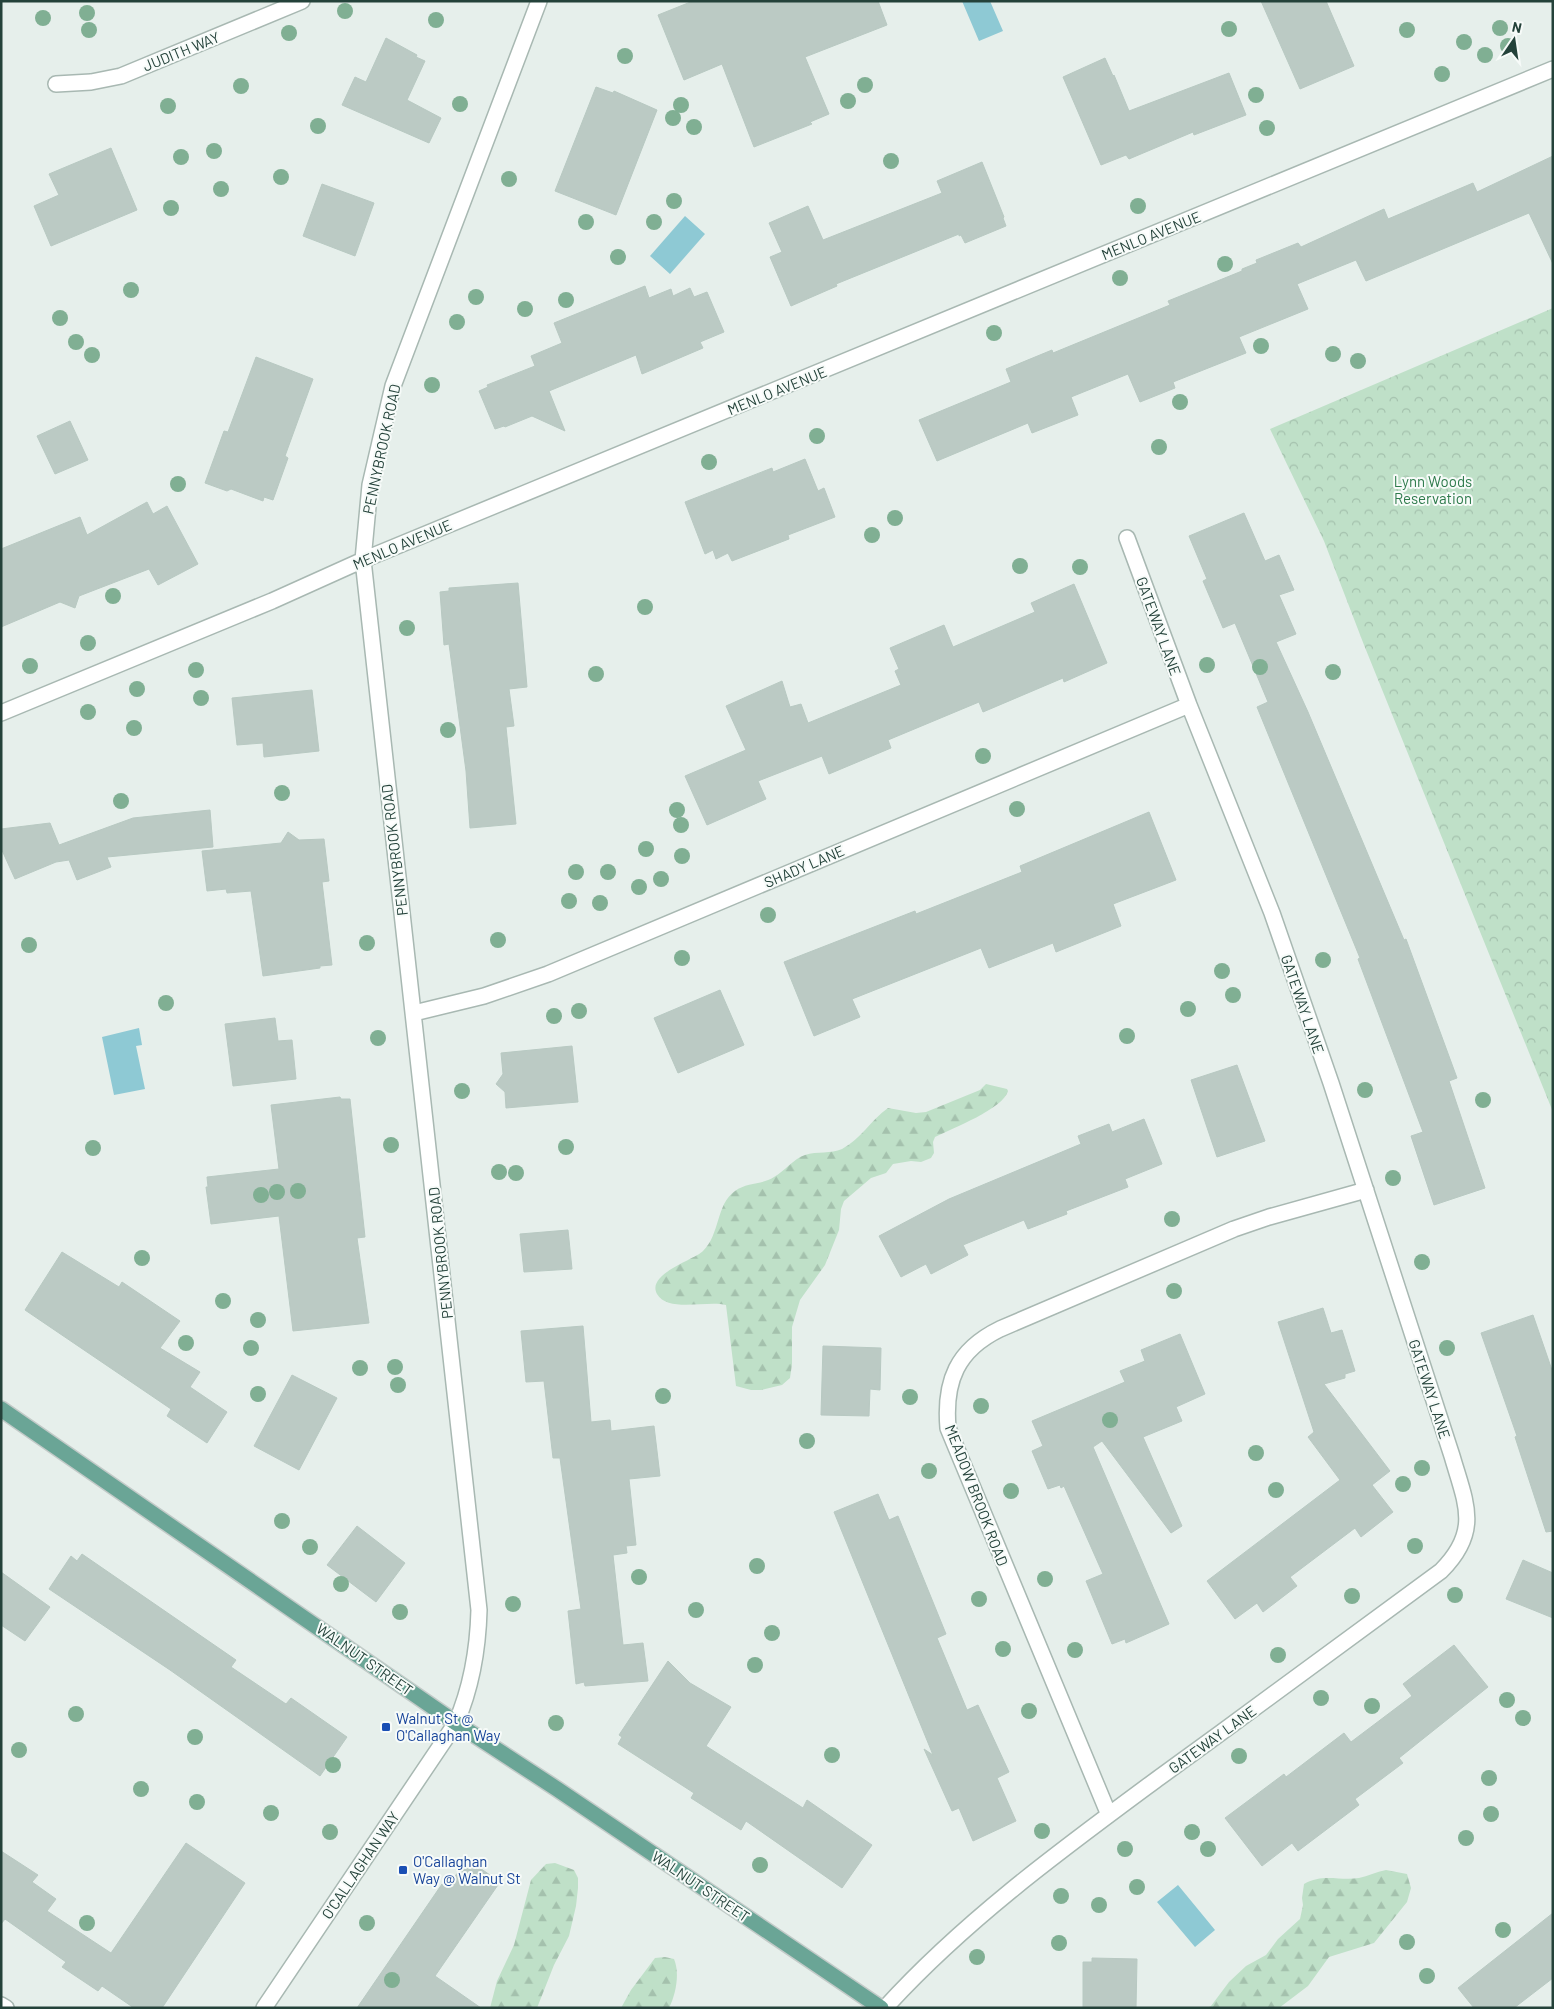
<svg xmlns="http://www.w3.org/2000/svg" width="1554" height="2009" font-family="Barlow,sans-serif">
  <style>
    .forest { fill: url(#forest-firs) }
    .park { fill: url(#park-crowns) }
    .water { fill: #8ec9d4 }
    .building { fill: #bbcac4; stroke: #b8c9c2 }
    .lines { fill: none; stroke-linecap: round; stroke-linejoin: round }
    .minor-casing { stroke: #a8b8b2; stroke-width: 18 }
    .tertiary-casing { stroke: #a8b8b2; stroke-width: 18 }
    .primary-casing { stroke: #c2cac8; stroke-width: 18 }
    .minor { stroke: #fff; stroke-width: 15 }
    .tertiary { stroke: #fff; stroke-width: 15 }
    .primary { stroke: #6aa596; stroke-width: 15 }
    .tree { fill: #80af93 }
    .transit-dot { fill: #1a4fb4; stroke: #f7fbf9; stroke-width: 2 }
    .labels { text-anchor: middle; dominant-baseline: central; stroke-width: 4; stroke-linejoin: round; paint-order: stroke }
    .street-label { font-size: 15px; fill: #24423a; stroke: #f7fbf9 }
    .park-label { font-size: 15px; fill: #2d7a4b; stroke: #f7fbf9 }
    .transit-label { font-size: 15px; fill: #164399; stroke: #f7fbf9; text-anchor: start }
  </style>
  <defs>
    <pattern id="forest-firs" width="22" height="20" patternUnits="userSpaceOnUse" patternTransform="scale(1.25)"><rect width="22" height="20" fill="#bfe0c8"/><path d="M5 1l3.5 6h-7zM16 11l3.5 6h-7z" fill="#a4c1ad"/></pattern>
    <pattern id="park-crowns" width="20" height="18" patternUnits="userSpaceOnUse" patternTransform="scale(1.25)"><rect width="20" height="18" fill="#bfe0c8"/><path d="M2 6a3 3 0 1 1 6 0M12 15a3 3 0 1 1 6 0" fill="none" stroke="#a4c1ad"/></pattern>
  </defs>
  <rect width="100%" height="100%" fill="#e6efeb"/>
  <path class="forest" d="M986,1084L1007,1089L1008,1091C1003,1109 953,1128 935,1137L933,1142L934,1153L931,1158L921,1162L911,1161L893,1164L886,1173L871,1178L844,1201L841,1209L839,1230L825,1265L800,1300L792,1327V1364L790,1378L782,1385L761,1390H751L736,1386L726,1305C707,1300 668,1313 657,1294C646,1274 694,1260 703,1251C720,1235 716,1204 735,1191C747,1182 762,1185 774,1177C785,1171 793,1159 805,1155C817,1151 831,1154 842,1149C861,1139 871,1120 888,1108L916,1113L926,1112L980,1090Z
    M555,1863L574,1870L578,1878V1888L576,1906L569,1936L554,1965L537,2008H490L497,1981L514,1945L531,1880L546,1864Z
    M1386,1870L1407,1874L1411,1888L1407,1902L1374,1943L1329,1957L1308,1986L1279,2008H1207L1211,2006L1229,1982L1246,1966L1266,1955L1278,1939L1300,1919L1303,1905L1302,1898L1304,1884C1323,1873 1339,1881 1359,1878C1368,1876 1376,1872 1386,1870Z
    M665,1957L674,1959C680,1973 676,1994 669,2008H621L631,1990L655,1958Z"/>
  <path class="park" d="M1553,308V1112L1364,645L1324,541L1270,429Z"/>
  <path class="water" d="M962,1H990L1003,31L979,41Z
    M685,216L705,234L670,274L650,256Z
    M139,1028L142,1045L136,1046L145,1089L114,1095L102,1037Z
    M1178,1885L1215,1930L1195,1947L1157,1902Z"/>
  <path class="building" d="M693,1H878L887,25L805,57L829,114L810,122L812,124L754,147L722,64L684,80L658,15Z
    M1261,1H1326L1354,66L1300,89Z
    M386,38L417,55L416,57L425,61L407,100L441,118L429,143L342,105L355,77L366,82Z
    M1105,58L1113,76L1114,75L1129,111L1229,73L1246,115L1194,135L1193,132L1129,159L1126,155L1101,165L1063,77Z
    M596,87L613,93L614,91L657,110L616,215L555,191Z
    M111,148L137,210L51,246L34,206L59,195L49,174Z
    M1553,156V264L1529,213L1366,281L1356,260L1297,284L1308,309L1239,337L1246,353L1173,382L1175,388L1140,402L1128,374L1071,397L1078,415L1032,433L1028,423L937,461L919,420L1011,382L1006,369L1052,350L1053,353L1170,305L1168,301L1242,271V269L1257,263L1256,260L1298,243L1301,247L1384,209L1388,219L1473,183L1477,192Z
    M982,162L1004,217L1003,218L1006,226L965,243L961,235L959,236V234L836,284L837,286L791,306L770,257L782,252L769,223L808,206L823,240L942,193L937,181Z
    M322,184L374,203L355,256L303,236Z
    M645,286L649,298L671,289L673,296L690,288L694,297L707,292L724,332L700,342L703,348L642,374L636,355L549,391L565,431L532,416L505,427L504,426L495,429L479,391L488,387L487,385L535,366L531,356L562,343L554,323Z
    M256,357L313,379L285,456L288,458L273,500L264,497L263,501L231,489L227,491L205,483L224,431L228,432Z
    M70,421L88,460L55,474L37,436Z
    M805,459L818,491L824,488L835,517L788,535L789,539L732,561L728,553L716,559L713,550L705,554L685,502L772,468L773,472Z
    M147,502L153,514L167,506L198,564L158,585L149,569L79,596L75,608L60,602L1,627V549L80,517L87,535Z
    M1244,513L1265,561L1279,555L1294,590L1279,595L1296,634L1276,642L1308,712L1404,940L1406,939L1457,1078L1449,1081L1485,1188L1434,1205L1411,1136L1423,1132L1358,959L1360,958L1257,707L1268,702L1235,623L1223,628L1203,581L1207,579L1189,536Z
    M518,583L527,687L509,689L514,726L506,727L516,824L470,828L466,771L449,644L444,645L440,592L449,591V588Z
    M1074,584L1107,663L1064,682L1063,678L983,712L979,702L888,740L891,748L829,774L822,756L758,781L766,799L707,825L685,776L746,750L726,706L782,681L790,707L801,704L808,723L901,685L895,671L899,669L890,648L944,625L953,647L1035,612L1031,603Z
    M312,690L319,751L264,757L263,743L237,745L232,698Z
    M210,810L213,847L107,857L111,867L77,880L69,860L56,862L15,879L1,848V829L50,823L59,845L133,818Z
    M1149,812L1176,880L1113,904L1121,926L1056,952L1053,943L989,968L981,948L852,999L860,1017L814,1036L784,962L915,911L916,914L1022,872L1020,866Z
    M288,832L299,840L324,839L329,881L322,882L332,965L320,966V968L263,976L251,891L227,893L226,889L207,891L202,851L281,843Z
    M720,990L744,1045L678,1073L654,1018Z
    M275,1018L278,1041L292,1040L296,1079L233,1086L225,1024Z
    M572,1046L578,1102L506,1108L505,1092L496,1084L503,1074L501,1053Z
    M1237,1065L1265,1141L1217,1157L1191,1080Z
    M340,1097L341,1099H350L365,1237L357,1238L369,1323L293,1331L279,1216L211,1224L206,1187H208L207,1177L279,1169L271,1105Z
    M1144,1119L1162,1164L1125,1179L1128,1187L1066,1211L1067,1214L1028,1229L1024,1220L963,1245L968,1255L931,1274L926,1264L901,1277L879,1236L949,1199L1081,1144L1078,1136L1109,1124L1112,1132Z
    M568,1230L572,1269L524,1272L520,1234Z
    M62,1252L119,1287L122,1282L180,1321L160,1348L200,1372L190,1387L227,1412L207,1443L167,1416L171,1409L25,1310Z
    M1323,1308L1331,1333L1342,1330L1355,1371L1345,1374V1378L1324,1384L1390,1471L1372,1485L1393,1512L1361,1537L1355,1528L1290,1577L1297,1586L1263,1612L1257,1603L1235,1619L1207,1581L1340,1480L1308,1437L1314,1432L1278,1322Z
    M1533,1315L1553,1373V1531L1546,1532L1515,1437L1517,1436L1481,1333Z
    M583,1326L591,1422L610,1420L611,1431L654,1426L660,1476L629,1479L636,1545L626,1546L627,1553L613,1555L623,1645L643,1643L648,1681L585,1686L584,1682L576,1684L568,1611L581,1609L560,1458H553L544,1381L526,1382L521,1331Z
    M1180,1334L1205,1394L1176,1407L1182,1421L1143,1437L1182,1526L1171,1533L1102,1441L1093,1447L1169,1624L1126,1643L1125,1639L1112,1644L1086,1581L1103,1574L1064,1486L1061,1488L1060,1485L1048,1489L1032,1451L1043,1446L1032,1421L1125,1382L1120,1371L1145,1361L1141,1350Z
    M823,1346L881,1348L880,1390L870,1389L869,1416L821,1415Z
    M292,1375L337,1398L299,1470L254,1446Z
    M878,1494L889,1520L898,1516L946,1634L937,1638L967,1710L978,1705L1009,1772L997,1778L1016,1821L973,1841L959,1808L952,1811L924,1749L933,1755L834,1512Z
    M357,1526L405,1563L376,1602L327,1565Z
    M82,1554L236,1660L231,1667L286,1704L291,1698L347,1737L320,1776L170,1670L49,1589L71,1556L77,1561Z
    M1523,1560L1553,1573V1618L1506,1599Z
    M1,1572L50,1607L25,1641L1,1625Z
    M1454,1645L1488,1687L1399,1758L1403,1763L1355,1799L1359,1805L1298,1851L1292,1843L1262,1866L1225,1818L1284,1774L1286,1777L1344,1733L1351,1742L1412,1696L1403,1684Z
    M668,1661L690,1683L731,1707L706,1746L803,1808L807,1800L872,1845L842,1888L746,1821L741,1830L691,1798L694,1793L618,1744L622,1737L619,1735Z
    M186,1843L245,1883L162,2008H134L102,1986L98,1991L62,1967L66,1962L5,1919L1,1924V1851L38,1875L32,1882L56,1899L47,1911L111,1953Z
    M467,1859L500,1882L435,1976L481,2008H357L442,1884L447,1888Z
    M1553,1913V1978L1514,2008H1474L1458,1988Z
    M1092,1958L1137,1959L1136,2008H1083V1962H1092Z"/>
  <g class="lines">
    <g class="minor-casing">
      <path id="minor" d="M56,84L91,82L121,76L302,1
        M1,713L272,601L363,560L1553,69
        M414,1013L484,996L548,974L1189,705
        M456,1723C472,1686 478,1649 479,1610L363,560L370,485L393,386L539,1
        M1109,1815L948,1428C944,1381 957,1350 1000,1329L1234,1229L1269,1217L1366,1190
        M1,2005L6,2008
        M885,2008C966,1919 1064,1848 1160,1777C1254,1709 1347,1640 1441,1571C1481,1531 1466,1504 1452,1456L1331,1083L1272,913L1189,705L1127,538"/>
    </g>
    <g class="tertiary-casing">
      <path id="tertiary" d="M264,2008L456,1723"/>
    </g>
    <g class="primary-casing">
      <path id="primary" d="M1,1409L456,1723L557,1789L881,2008"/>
    </g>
    <use href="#minor" class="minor"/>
    <use href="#tertiary" class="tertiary"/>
    <use href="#primary" class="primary"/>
  </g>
  <g class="tree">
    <circle cx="345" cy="11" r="8"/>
    <circle cx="87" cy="13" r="8"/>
    <circle cx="43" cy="18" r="8"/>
    <circle cx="436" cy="20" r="8"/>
    <circle cx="1500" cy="28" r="8"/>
    <circle cx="1229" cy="29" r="8"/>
    <circle cx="89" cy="30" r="8"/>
    <circle cx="1407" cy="30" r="8"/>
    <circle cx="289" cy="33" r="8"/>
    <circle cx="1464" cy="42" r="8"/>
    <circle cx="1508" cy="46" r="8"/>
    <circle cx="1485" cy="55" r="8"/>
    <circle cx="625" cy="56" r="8"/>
    <circle cx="1442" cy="74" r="8"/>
    <circle cx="865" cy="85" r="8"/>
    <circle cx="241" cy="86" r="8"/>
    <circle cx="1256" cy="95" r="8"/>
    <circle cx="848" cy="101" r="8"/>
    <circle cx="460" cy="104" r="8"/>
    <circle cx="681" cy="105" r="8"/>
    <circle cx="168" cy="106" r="8"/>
    <circle cx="673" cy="118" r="8"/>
    <circle cx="318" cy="126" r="8"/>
    <circle cx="694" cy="127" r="8"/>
    <circle cx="1267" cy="128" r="8"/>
    <circle cx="214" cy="151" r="8"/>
    <circle cx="181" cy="157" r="8"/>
    <circle cx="891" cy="161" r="8"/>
    <circle cx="281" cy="177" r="8"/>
    <circle cx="509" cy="179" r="8"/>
    <circle cx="221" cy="189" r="8"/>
    <circle cx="674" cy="201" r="8"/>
    <circle cx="1138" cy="206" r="8"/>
    <circle cx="171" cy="208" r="8"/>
    <circle cx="586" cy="222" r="8"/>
    <circle cx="654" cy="222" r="8"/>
    <circle cx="618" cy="257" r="8"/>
    <circle cx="1225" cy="264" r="8"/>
    <circle cx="1120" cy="278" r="8"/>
    <circle cx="131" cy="290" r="8"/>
    <circle cx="476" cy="297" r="8"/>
    <circle cx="566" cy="300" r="8"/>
    <circle cx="525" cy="309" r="8"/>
    <circle cx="60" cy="318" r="8"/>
    <circle cx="457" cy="322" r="8"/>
    <circle cx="994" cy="333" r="8"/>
    <circle cx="76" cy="342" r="8"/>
    <circle cx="1261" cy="346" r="8"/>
    <circle cx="1333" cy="354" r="8"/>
    <circle cx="92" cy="355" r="8"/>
    <circle cx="1358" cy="361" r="8"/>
    <circle cx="432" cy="385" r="8"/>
    <circle cx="1180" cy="402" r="8"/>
    <circle cx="817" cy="436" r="8"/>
    <circle cx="1159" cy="447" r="8"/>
    <circle cx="709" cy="462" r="8"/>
    <circle cx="178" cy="484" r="8"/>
    <circle cx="895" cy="518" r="8"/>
    <circle cx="872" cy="535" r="8"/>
    <circle cx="1020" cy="566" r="8"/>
    <circle cx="1080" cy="567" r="8"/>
    <circle cx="113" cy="596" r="8"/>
    <circle cx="645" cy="607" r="8"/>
    <circle cx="407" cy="628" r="8"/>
    <circle cx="88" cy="643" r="8"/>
    <circle cx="1207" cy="665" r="8"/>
    <circle cx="30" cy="666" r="8"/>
    <circle cx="1260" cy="667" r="8"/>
    <circle cx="196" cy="670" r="8"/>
    <circle cx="1333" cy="672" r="8"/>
    <circle cx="596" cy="674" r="8"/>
    <circle cx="137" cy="689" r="8"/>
    <circle cx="201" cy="698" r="8"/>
    <circle cx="88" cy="712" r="8"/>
    <circle cx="134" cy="728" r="8"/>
    <circle cx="448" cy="730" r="8"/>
    <circle cx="983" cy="756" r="8"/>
    <circle cx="282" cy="793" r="8"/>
    <circle cx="121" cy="801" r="8"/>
    <circle cx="1017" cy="809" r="8"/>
    <circle cx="677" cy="810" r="8"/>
    <circle cx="681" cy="825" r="8"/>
    <circle cx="646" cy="849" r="8"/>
    <circle cx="682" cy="856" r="8"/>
    <circle cx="576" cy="872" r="8"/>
    <circle cx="608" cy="872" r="8"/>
    <circle cx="661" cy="879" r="8"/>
    <circle cx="639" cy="887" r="8"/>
    <circle cx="569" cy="901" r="8"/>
    <circle cx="600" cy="903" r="8"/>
    <circle cx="768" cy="915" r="8"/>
    <circle cx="498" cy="940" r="8"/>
    <circle cx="367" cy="943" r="8"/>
    <circle cx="29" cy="945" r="8"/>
    <circle cx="682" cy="958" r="8"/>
    <circle cx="1323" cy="960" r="8"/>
    <circle cx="1222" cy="971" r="8"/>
    <circle cx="1233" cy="995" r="8"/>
    <circle cx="166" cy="1003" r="8"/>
    <circle cx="1188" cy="1009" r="8"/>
    <circle cx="579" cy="1011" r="8"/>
    <circle cx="554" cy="1016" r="8"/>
    <circle cx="1127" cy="1036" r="8"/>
    <circle cx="378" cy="1038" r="8"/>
    <circle cx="1365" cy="1090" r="8"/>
    <circle cx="462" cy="1091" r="8"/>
    <circle cx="1483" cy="1100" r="8"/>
    <circle cx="391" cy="1145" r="8"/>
    <circle cx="566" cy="1147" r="8"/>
    <circle cx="93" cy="1148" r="8"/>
    <circle cx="499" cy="1172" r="8"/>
    <circle cx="516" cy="1173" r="8"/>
    <circle cx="1393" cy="1178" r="8"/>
    <circle cx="298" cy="1191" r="8"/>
    <circle cx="277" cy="1192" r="8"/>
    <circle cx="261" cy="1195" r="8"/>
    <circle cx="1172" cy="1219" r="8"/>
    <circle cx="142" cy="1258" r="8"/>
    <circle cx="1422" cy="1262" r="8"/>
    <circle cx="1174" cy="1291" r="8"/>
    <circle cx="223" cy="1301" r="8"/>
    <circle cx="258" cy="1320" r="8"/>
    <circle cx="186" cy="1343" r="8"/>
    <circle cx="251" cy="1348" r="8"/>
    <circle cx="1447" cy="1348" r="8"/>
    <circle cx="395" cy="1367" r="8"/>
    <circle cx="360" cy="1368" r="8"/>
    <circle cx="398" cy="1385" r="8"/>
    <circle cx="258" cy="1394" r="8"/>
    <circle cx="663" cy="1396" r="8"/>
    <circle cx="910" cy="1397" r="8"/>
    <circle cx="981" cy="1406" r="8"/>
    <circle cx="1110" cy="1420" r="8"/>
    <circle cx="807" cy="1441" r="8"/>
    <circle cx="1256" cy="1453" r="8"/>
    <circle cx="1422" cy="1468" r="8"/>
    <circle cx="929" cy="1471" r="8"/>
    <circle cx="1403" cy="1484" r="8"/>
    <circle cx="1276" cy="1490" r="8"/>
    <circle cx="1011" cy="1491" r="8"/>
    <circle cx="282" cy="1521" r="8"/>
    <circle cx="1415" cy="1546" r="8"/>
    <circle cx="310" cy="1547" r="8"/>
    <circle cx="757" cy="1566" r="8"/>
    <circle cx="639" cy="1577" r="8"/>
    <circle cx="1045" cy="1579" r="8"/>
    <circle cx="341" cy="1584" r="8"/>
    <circle cx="1455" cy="1595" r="8"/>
    <circle cx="1352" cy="1596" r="8"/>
    <circle cx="979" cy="1599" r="8"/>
    <circle cx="513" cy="1604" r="8"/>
    <circle cx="696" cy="1610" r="8"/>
    <circle cx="400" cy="1612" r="8"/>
    <circle cx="772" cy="1633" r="8"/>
    <circle cx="1003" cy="1649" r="8"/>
    <circle cx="1075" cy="1650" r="8"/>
    <circle cx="1278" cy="1655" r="8"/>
    <circle cx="755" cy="1665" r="8"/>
    <circle cx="1321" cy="1698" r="8"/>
    <circle cx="1507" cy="1700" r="8"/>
    <circle cx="1372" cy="1706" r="8"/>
    <circle cx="1029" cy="1711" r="8"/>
    <circle cx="76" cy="1714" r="8"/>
    <circle cx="1523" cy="1718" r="8"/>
    <circle cx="556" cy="1723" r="8"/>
    <circle cx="195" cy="1737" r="8"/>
    <circle cx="19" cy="1750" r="8"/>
    <circle cx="832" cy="1755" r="8"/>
    <circle cx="1239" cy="1756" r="8"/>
    <circle cx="333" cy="1765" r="8"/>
    <circle cx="1489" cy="1778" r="8"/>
    <circle cx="141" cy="1789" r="8"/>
    <circle cx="197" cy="1802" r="8"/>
    <circle cx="271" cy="1813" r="8"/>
    <circle cx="1491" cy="1814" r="8"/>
    <circle cx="1042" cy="1831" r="8"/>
    <circle cx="330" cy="1832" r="8"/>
    <circle cx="1192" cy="1832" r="8"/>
    <circle cx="1466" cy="1838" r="8"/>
    <circle cx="1125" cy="1849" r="8"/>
    <circle cx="1208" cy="1849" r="8"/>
    <circle cx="760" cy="1865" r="8"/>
    <circle cx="1137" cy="1887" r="8"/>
    <circle cx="1061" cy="1896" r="8"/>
    <circle cx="1099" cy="1905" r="8"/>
    <circle cx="87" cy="1923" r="8"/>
    <circle cx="367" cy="1923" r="8"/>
    <circle cx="1503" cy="1930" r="8"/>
    <circle cx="1407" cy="1942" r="8"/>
    <circle cx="1059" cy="1943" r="8"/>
    <circle cx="977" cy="1957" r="8"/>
    <circle cx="1427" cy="1976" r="8"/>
    <circle cx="392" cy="1980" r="8"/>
  </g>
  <g class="transit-dot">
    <rect x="381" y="1722" width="10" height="10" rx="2.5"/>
    <rect x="398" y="1865" width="10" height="10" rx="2.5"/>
  </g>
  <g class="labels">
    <g class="street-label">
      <text transform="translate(181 51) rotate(-22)">JUDITH WAY</text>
      <text transform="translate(1151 235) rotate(-22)">MENLO AVENUE</text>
      <text transform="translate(777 390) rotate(-22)">MENLO AVENUE</text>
      <text transform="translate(381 449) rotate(-78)">PENNYBROOK ROAD</text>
      <text transform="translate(402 544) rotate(-23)">MENLO AVENUE</text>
      <text transform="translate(1159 626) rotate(70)">GATEWAY LANE</text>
      <text transform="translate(394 850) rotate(-97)">PENNYBROOK ROAD</text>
      <text transform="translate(804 866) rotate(-23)">SHADY LANE</text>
      <text transform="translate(1303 1004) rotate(71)">GATEWAY LANE</text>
      <text transform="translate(440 1253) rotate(-96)">PENNYBROOK ROAD</text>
      <text transform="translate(1430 1389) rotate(72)">GATEWAY LANE</text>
      <text transform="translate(977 1495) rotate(69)">MEADOW BROOK ROAD</text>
      <text transform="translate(365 1659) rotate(35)">WALNUT STREET</text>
      <text transform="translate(1212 1739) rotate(-36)">GATEWAY LANE</text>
      <text transform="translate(360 1865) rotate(-56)">O'CALLAGHAN WAY</text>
      <text transform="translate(701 1886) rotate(34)">WALNUT STREET</text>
    </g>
    <g class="park-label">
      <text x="1433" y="481">Lynn Woods<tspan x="1433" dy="17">Reservation</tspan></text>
    </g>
    <g class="transit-label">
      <text x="396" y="1718">Walnut St @<tspan x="396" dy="17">O'Callaghan Way</tspan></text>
      <text x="413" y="1861">O'Callaghan<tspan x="413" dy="17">Way @ Walnut St</tspan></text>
    </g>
  </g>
  <rect width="1554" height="2009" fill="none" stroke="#24423a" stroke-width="5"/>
  <g transform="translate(1514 40) rotate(13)" stroke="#f7fbf9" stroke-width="4" paint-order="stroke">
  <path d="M0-4L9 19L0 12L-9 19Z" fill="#24423a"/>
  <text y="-8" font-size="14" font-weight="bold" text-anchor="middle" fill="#24423a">N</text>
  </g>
</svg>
